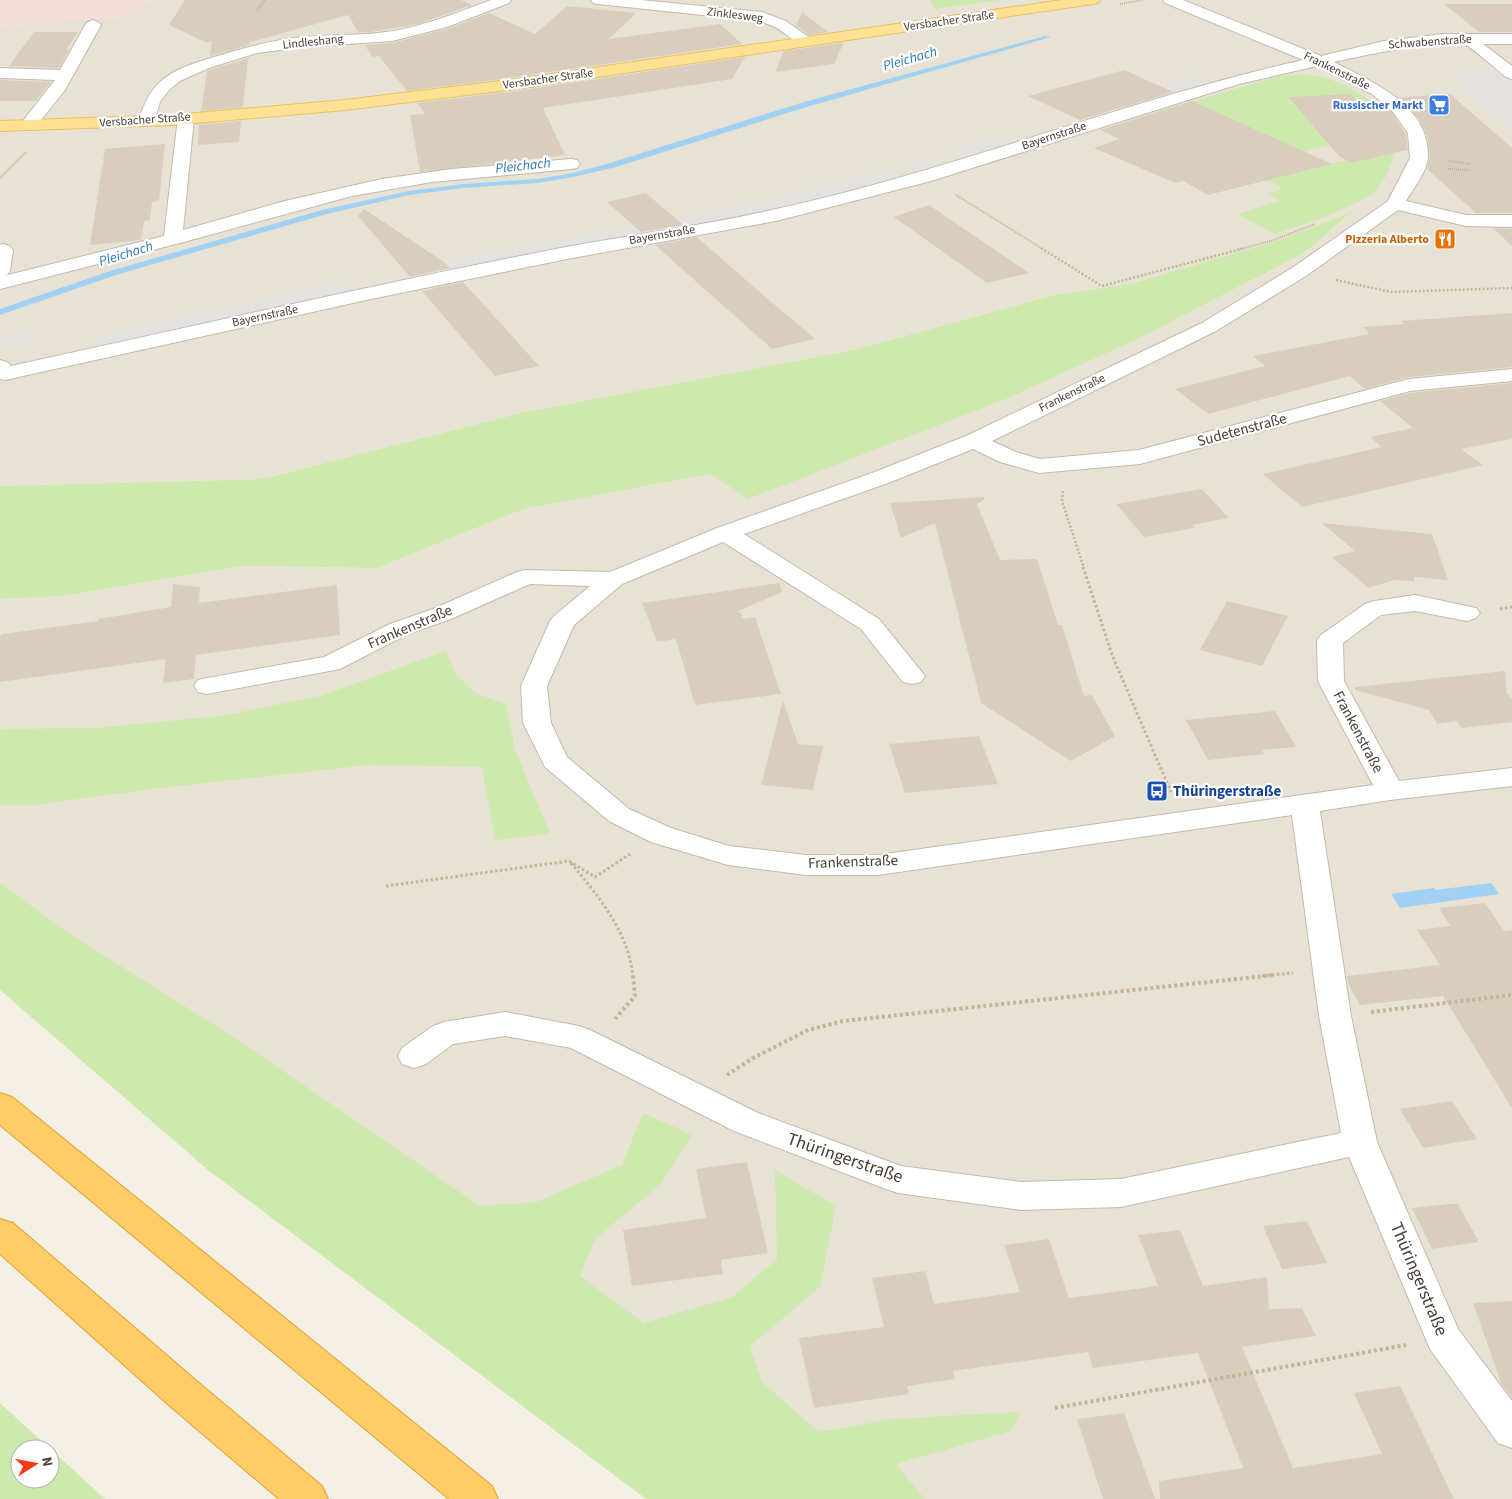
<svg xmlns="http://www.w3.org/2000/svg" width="1512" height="1499" font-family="'Source Sans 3',sans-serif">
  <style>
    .residential { fill: #e8e2d4 }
    .medical { fill: #f5ddd9 }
    .green { fill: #cee9ae; fill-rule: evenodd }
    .parking { fill: #e4e2de }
    .water { fill: #a1d1f2 }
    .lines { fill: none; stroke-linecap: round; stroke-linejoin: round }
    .stream { fill: #a1d1f2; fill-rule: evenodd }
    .building { fill: #d9cebe }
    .minor-casing { stroke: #c2baac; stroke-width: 2 }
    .major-casing { stroke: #e7bf61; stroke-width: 2 }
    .highway-casing { stroke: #e2a232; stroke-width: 2 }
    .path-far3 { stroke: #c2b499; stroke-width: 2; stroke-dasharray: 1 1; stroke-linecap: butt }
    .path-far2 { stroke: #c2b499; stroke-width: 2.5; stroke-dasharray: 2 2; stroke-linecap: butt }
    .path-far1 { stroke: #c2b499; stroke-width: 3; stroke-dasharray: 2.5 2.5; stroke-linecap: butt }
    .path { stroke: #c2b499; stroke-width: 4; stroke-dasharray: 3 3; stroke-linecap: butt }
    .minor { fill: #fff; fill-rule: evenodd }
    .major { fill: #ffe194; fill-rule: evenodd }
    .highway { fill: #fc6; fill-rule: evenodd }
    .labels { text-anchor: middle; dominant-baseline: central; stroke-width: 4.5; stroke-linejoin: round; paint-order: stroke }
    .far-street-label { font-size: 12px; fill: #474035; stroke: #fff }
    .far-shop-label { font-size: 12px; font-weight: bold; fill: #366cbe; stroke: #fff; text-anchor: end }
    .far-food-label { font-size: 12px; font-weight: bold; fill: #c56008; stroke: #fff; text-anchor: end }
    .far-water-label { font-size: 14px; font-style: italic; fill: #2b7bb6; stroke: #fff }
    .street-label { font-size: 15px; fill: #474035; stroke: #fff }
    .transit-label { font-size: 15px; font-weight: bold; fill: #164399; stroke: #fff; text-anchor: start }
    .near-street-label { font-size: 18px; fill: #474035; stroke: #fff }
  </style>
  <rect width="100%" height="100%" fill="#f4f0e6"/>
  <path class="residential" d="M156,0H1512V1499H818L0,927V599L64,596L243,566L377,568L524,509L712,474L1011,397L1144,336L1304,253L1350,214L1274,242L1129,284L1054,295L854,350L525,412L262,479L0,486V26L124,17Z"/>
  <path class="medical" d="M0,0H156L124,17L0,26Z"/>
  <path class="green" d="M930,0H1001L934,9Z
    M1303,74L1326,78L1337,82L1351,88L1371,101L1393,139L1395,153L1387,175L1373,195L1328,216L1275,234L1237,214L1280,201L1268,193L1283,189L1266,180L1346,160L1352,163L1374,157L1343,142L1234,168L1172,121L1153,113L1280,76Z
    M1352,212L1304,253L1144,336L1011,397L748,499L711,474L524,509L377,568L243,566L64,596L0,599V486L262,479L525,412L854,350L1054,295L1129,284L1274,242Z
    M446,651L456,675L477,694L506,704L515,749L550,834L495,840L482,767L369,765L152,789L34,805H0V729L95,728L221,716L320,696Z
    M0,883L70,934L232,1036L480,1206L536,1202L622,1165L643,1113L692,1135L661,1184L595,1239L580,1276L644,1323L732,1297L777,1259L775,1170L836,1206L820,1287L750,1346L762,1382L819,1432L893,1419L1020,1412L1011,1431L896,1464L925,1499H646L208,1170L0,990Z
    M0,1403L105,1499H0ZM20,1449H50V1479H20Z"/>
  <path class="parking" d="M1512,68V129H1510L1456,84L1465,83L1452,72Z
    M1199,76L1214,83L1106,114L1091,107Z
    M1001,136L1016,143L965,159L950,151Z
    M927,159L941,166L915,174L901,166Z
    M892,169L905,177L777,209L764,201Z
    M763,202L772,211L411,278L404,269Z
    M341,282L349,291L98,348L91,338Z
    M25,331L32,341L0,349V337Z"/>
  <path class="water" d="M1491,883L1499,894L1400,908L1391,894L1434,888L1436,890Z"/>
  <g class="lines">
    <path class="stream" d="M1045,36L1051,37L810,106L616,167L573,177L537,183L463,188L409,195L327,214L119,274L0,315V309L113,270L322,210L409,191L463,184L537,179L573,173L610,163L804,102Z"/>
  </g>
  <path class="building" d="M185,0H461L472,5L418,24L371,32H358L348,15L250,42L249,45L210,56L212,40L207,43L169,25Z
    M1444,4H1512V32H1479Z
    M567,6L636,13L609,39L720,24L742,44L516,77L407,91L379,56L372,57L365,45L392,43L447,29L489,13L535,34Z
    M802,12L828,32L809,35L796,25Z
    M34,32H78L66,50H69L59,68L9,66Z
    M842,43L843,44L834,64L775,72L784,51Z
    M745,57L732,79L543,108L565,155L420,172L410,115L425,114L417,103L516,91Z
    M248,58L243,107L201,111L207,71Z
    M1124,70L1173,92L1080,120L1028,96Z
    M0,80L51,82L36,101H0Z
    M1351,94L1357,101L1376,100L1392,113L1406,134L1408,151L1406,150L1352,163L1340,157L1288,97Z
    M1450,94L1512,148V213H1476L1427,169L1430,157L1428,138L1421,122L1410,108L1399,98Z
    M1192,101L1332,164L1208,195L1183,181L1175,183L1094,148L1120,139L1100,130Z
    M241,121L239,142L198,145L199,125Z
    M165,144L159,201L152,202L150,220L144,221L141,240L90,245L105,149Z
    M646,193L683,225L641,232L607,202Z
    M929,205L1029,273L987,283L894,217Z
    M364,209L444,262L450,268L410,277L358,216Z
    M1493,228L1512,229V246Z
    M697,237L747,281L815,339L772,349L655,245Z
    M463,282L503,326L539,366L495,376L422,291Z
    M1512,313V367L1409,377L1365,389L1350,376L1208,414L1175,389L1265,366L1253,356L1369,334L1363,327L1404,324L1401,321Z
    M1512,383V439L1461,449L1483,465L1302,507L1263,474L1382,447L1370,437L1413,428L1380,401L1410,393Z
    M1202,489L1229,518L1192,525L1194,528L1144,537L1116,504Z
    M984,497V500L977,504L1000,560L1037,559L1058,625H1062L1084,696L1092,695L1115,736L1071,761L981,703L935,523L901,538L890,503Z
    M1322,523L1432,534L1448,580L1414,577V581L1395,580L1368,588L1332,557L1355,551Z
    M779,583L782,592L736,612H740L743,619L755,617L781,694L695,705L676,639L657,642L642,603Z
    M173,584L200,587L199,603L337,585L340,635L196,655L194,679L163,683L166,659L0,682V636L3,634L98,621L99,619L171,607Z
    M1227,601L1288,616L1262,666L1200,650Z
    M1505,671L1507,693L1512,699V722L1462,728L1457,721L1437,724L1429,710L1355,690V687Z
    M783,700L798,744L823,746L813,790L761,785Z
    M1275,711L1296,747L1262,750L1264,754L1208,760L1186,720Z
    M979,736L998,784L905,793L889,744Z
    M1485,903L1504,931L1512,930V1108L1443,996L1360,1005L1348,983L1347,976L1440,965L1417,930L1450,926L1439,908Z
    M1452,1101L1477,1139L1423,1148L1400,1109Z
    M747,1162L768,1253L721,1260L723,1274L632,1286L623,1230L706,1218L696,1169Z
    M1448,1204H1458L1479,1242L1432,1249L1412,1208Z
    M1307,1221L1327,1263L1282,1269L1263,1226Z
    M1180,1230L1203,1286L1267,1277L1269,1309L1302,1308L1316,1336L1242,1347L1293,1468L1382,1454L1354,1393L1400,1386L1454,1499H1160L1159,1481L1243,1468L1198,1353L1093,1368L1088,1352L953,1371L955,1379L907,1386L909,1394L814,1408L799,1338L884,1327L872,1278L925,1271L934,1304L1020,1292L1004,1245L1049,1239L1069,1298L1158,1286L1138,1235Z
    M1512,1301V1398L1502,1385L1473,1303Z
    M1124,1413L1155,1499H1103L1077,1419Z"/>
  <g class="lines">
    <g class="minor-casing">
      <path id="minor" d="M491,0H511L509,3L447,27L392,41L302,47L257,53L209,68L180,81L169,90L160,102L153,125H141L139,121C150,78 174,69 214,57C243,48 272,40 303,37C332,34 364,36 393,31C427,25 459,12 491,0Z
        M591,0H641L762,12L786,21L814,41L812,44C797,48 787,33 775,27C770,25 765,23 760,21L598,4L593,3Z
        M1163,0H1183L1321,56L1384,41L1443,34H1512V44H1483L1512,66V79L1506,77C1497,70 1473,48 1464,44C1446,37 1357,57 1334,62C1372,82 1430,105 1428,157C1427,172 1413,189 1406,201L1466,215H1512V227L1466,226L1398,210L1306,276L1216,331L992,441L1016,452L1040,459L1139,450L1409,379L1512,369V381L1410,391L1140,464L1039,473L1000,462L973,449L888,483L744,534L879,619L925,676L921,682L912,684L903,682L861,629L723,542L622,584L574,625L547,686L551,723L567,757L629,809L671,828L729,846L806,855H878L1373,785L1318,681L1317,640L1321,635L1365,604L1374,601L1415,595L1476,608L1480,613L1476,618L1467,621L1415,611L1381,615L1343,643L1344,681L1399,781L1512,768V786L1390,800L1320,811L1351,1016L1377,1142L1458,1329L1512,1401V1448L1498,1443L1430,1349L1349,1157L1121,1207L1021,1210L898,1193L886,1189L734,1131L571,1048L505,1036L453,1044L426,1064L414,1068L402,1064L398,1056L402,1048L433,1026L444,1022L505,1012L579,1026L590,1030L758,1113L901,1166L1021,1182L1121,1179L1341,1133L1319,1016L1292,815L878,875H806L728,865L651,842L609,821L545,767L523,723L521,686L550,621L554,616L590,586L530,584L451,619L408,634L340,669L207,694L198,692L194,686L198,680L207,678L324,657L390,624L433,609L517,572L526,570L610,572L717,528L872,473L966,436L1202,323L1292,268L1388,201L1410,158L1408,133L1393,112L1372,94L1317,66L1239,84L931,181L776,221L567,259L371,299L5,380L0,379V360L7,362L11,366C196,326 380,283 566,247C636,234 707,225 776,209C955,170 1125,100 1303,60L1165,3Z
        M93,20L98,22L101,25L65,90L33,130H21L19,126L55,80L0,78V68L60,70L85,25L88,22Z
        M186,113L192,114L194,118L183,230L285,201L382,179L452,169L571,159L577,160L580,164L577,168L571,169L432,182L352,196L180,243L0,289V277L164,236L178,118L180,114Z
        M3,244L10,246L13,250L10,271L7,275L0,277V245Z"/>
    </g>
    <g class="major-casing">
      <path id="major" d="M1062,0H1100L1098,3L1093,4L516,89L345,110L173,125L0,131V121L173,115L345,100L516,79Z"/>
    </g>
    <g class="highway-casing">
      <path id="highway" d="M0,1093L12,1097L492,1486L498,1499H449L0,1125Z
        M0,1219L13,1223L199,1383L322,1486L328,1499H279L171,1407L0,1254Z"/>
    </g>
    <path class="path-far3" d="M1120,4L1143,0
      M257,11L265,0
      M1449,161L1471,164
      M1448,169L1469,170
      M0,178L26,152
      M956,195L1043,249
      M1240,249L1271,241L1315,224"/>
    <path class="path-far2" d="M1041,248L1102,286L1245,248
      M1336,280L1391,292L1512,288
      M1063,491L1062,501L1084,568"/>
    <path class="path-far1" d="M1083,567L1112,655L1171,792
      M1500,609L1512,607
      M571,863C599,897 628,931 633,976
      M386,886L569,861L595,877L630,854
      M1262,976L1293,973"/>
    <path class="path" d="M1371,1012L1512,995
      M615,1019L635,996L633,975
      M727,1075L753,1058L808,1030L843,1021L1274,975
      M1055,1408L1406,1345"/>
    <use href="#minor" class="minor"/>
    <use href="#major" class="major"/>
    <use href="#highway" class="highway"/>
  </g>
  <defs>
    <g id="supermarket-square" transform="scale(1.125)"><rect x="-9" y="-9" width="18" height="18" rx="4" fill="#3f7fe0" stroke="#fff"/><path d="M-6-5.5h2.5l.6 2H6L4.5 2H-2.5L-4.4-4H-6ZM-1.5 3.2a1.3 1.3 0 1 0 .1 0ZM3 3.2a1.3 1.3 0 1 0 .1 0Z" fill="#fff"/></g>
    <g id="restaurant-square" transform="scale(1.125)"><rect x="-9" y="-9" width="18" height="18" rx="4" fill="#e8710a" stroke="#fff"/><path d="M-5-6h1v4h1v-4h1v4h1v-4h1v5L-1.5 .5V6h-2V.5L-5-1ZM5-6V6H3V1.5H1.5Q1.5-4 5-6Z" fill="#fff"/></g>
    <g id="bus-square" transform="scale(1.125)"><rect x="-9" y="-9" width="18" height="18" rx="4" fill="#1a4fb4" stroke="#fff"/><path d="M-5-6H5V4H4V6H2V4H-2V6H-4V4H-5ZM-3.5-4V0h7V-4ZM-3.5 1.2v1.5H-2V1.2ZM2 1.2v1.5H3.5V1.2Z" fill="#fff"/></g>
  </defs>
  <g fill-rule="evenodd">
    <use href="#supermarket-square" x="1439" y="105"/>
    <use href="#restaurant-square" x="1445" y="239"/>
    <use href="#bus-square" x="1157" y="791"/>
  </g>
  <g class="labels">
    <g class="far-street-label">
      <text transform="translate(735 15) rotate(7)">Zinklesweg</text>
      <text transform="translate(949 21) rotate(-8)">Versbacher Straße</text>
      <text transform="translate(313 42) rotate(-6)">Lindleshang</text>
      <text transform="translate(1430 42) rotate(-4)">Schwabenstraße</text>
      <text transform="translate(1337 71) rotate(26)">Frankenstraße</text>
      <text transform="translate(548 79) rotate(-8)">Versbacher Straße</text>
      <text transform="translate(145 120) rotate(-4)">Versbacher Straße</text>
      <text transform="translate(1054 136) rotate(-18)">Bayernstraße</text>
      <text transform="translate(662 235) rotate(-10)">Bayernstraße</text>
      <text transform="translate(265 316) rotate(-12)">Bayernstraße</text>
      <text transform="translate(1072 393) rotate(-26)">Frankenstraße</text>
    </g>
    <g class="far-shop-label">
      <text x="1423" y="105">Russischer Markt</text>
    </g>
    <g class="far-food-label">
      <text x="1429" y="239">Pizzeria Alberto</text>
    </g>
    <g class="far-water-label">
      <text transform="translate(910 59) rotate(-16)">Pleichach</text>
      <text transform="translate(523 166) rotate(-6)">Pleichach</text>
      <text transform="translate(126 254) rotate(-17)">Pleichach</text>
    </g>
    <g class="street-label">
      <text transform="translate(1242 430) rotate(-15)">Sudetenstraße</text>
      <text transform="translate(410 627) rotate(-23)">Frankenstraße</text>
      <text transform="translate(1358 732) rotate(62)">Frankenstraße</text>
      <text transform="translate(853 862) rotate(-2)">Frankenstraße</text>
    </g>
    <g class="transit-label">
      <text x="1173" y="791">Thüringerstraße</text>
    </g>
    <g class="near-street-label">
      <text transform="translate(845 1158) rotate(19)">Thüringerstraße</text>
      <text transform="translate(1419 1279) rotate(67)">Thüringerstraße</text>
    </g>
  </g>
  <g transform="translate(35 1464) rotate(79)"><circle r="24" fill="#ffffff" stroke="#b5b3ae"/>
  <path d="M0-4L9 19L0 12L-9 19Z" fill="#ff3612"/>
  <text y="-8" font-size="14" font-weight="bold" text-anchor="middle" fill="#474035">N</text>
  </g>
</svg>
